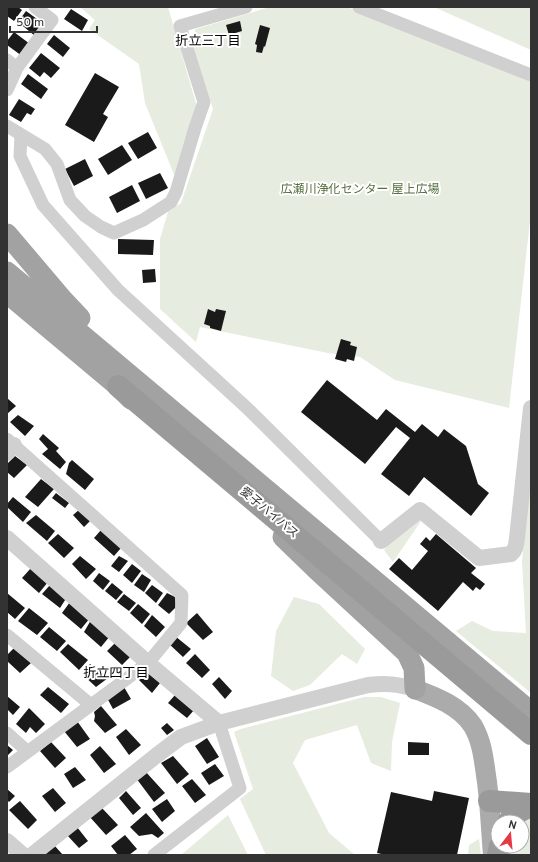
<svg xmlns="http://www.w3.org/2000/svg" width="538" height="862" font-family="Overpass,'Noto Sans JP',sans-serif">
  <style>
    .green { fill: #e6ecdf }
    .building { fill: #1a1a1a }
    .lines { fill: none; stroke-linecap: round; stroke-linejoin: round }
    .minor { stroke: #d0d0d0; stroke-width: 13 }
    .tertiary { stroke: #d0d0d0; stroke-width: 16 }
    .primary { stroke: #ababab; stroke-width: 20 }
    .trunk { stroke: #a2a2a2; stroke-width: 21 }
    .motorway { stroke: #9a9a9a; stroke-width: 22 }
    .labels { text-anchor: middle; dominant-baseline: central; stroke-width: 4; stroke-linejoin: round; paint-order: stroke }
    .park-label { font-size: 12px; fill: #56703f; stroke: #fff }
    .street-label { font-size: 12px; fill: #333; stroke: #fff }
    .neighbourhood-label { font-size: 13px; fill: #000; stroke: #fff }
  </style>
  <rect width="100%" height="100%" fill="#fff"/>
  <path class="green" d="M80,7H168L197,107L175,177L145,103L139,64L89,29L95,20Z
    M270,7H347L531,80V212L509,408L395,380L360,357L328,353L200,327L196,342L160,309V239L168,212L181,203L213,109L191,41L196,29Z
    M434,7H531V50Z
    M531,478V693L456,631L472,621L493,631L526,633L522,561Z
    M416,519L421,521L393,562L384,550L390,541Z
    M294,597L319,604L365,649L357,664L342,654L310,685L293,691L271,676L276,631Z
    M364,697H381L400,703L392,742L391,771L371,763L357,725L305,740L293,763L329,833L355,855H266L240,799L253,789L234,732L241,729Z
    M531,814V855H508L509,846H522V822Z
    M228,815L248,855H181Z
    M479,839L481,855H468L469,845Z"/>
  <path class="building" d="M7,7H18L22,10L14,21L7,16Z
    M71,9L88,20L82,31L64,19Z
    M26,11L44,24L35,36L18,22Z
    M240,21L242,31L229,35L226,25Z
    M260,25L270,28L265,47L264,46L262,53L256,52L257,45L255,44Z
    M14,32L30,44L22,56L7,45V41Z
    M54,35L70,48L63,57L47,44Z
    M41,53L60,68L51,78L44,72L40,77L29,68Z
    M95,73L119,87L103,114L108,117L94,142L65,125Z
    M28,74L48,89L41,99L21,84Z
    M19,99L35,109L31,115L27,113L21,122L9,115Z
    M148,132L157,148L138,159L128,143Z
    M122,145L132,160L108,175L98,159Z
    M85,159L93,176L74,186L65,169Z
    M160,173L168,188L146,199L138,183Z
    M132,185L140,201L117,213L109,197Z
    M118,239L154,240L153,255L118,254Z
    M155,269L156,282L143,283L142,270Z
    M208,309L215,312L216,309L226,311L221,331L210,328V326L204,324Z
    M341,339L351,342L350,345L357,347L354,361L347,359L346,362L335,359Z
    M327,380L377,420L386,409L415,432L422,424L438,437L444,429L466,446L478,484L489,493L471,516L424,477L409,496L381,474L410,438L396,427L365,464L301,412Z
    M7,398L16,406L7,414Z
    M18,415L34,426L25,436L10,422Z
    M43,434L59,448L56,451L66,462L60,469L42,454L48,449L39,439Z
    M15,456L27,465L14,478L7,472V464Z
    M72,460L94,479L85,490L66,474L69,463Z
    M41,479L54,489L38,507L25,497Z
    M56,493L69,503L65,508L52,498Z
    M13,497L31,512L23,522L7,507V504Z
    M80,509L91,520L84,527L73,515Z
    M36,515L55,531L47,541L26,523Z
    M101,530L121,548L114,556L94,538Z
    M58,534L74,548L64,558L48,543Z
    M436,534L476,568L471,573L485,584L480,590L476,587L473,591L463,582L438,611L389,569L399,558L412,570L428,551L420,544L426,537L430,541Z
    M80,556L96,569L86,579L72,564Z
    M119,556L128,561L119,572L111,566Z
    M132,564L141,571L132,583L123,575Z
    M31,568L48,582L39,593L22,578Z
    M99,573L110,581L103,590L93,581Z
    M142,574L151,580L144,592L134,585Z
    M112,583L123,592L116,600L105,591Z
    M50,585L67,597L60,608L42,594Z
    M152,585L163,593L156,603L145,593Z
    M7,593L25,608L15,619L7,612Z
    M167,593L175,597L176,607L169,614L158,605Z
    M124,594L136,603L129,611L117,602Z
    M70,602L90,618L81,629L62,613Z
    M138,604L150,614L142,624L130,613Z
    M29,608L48,623L37,635L18,621Z
    M197,613L213,632L203,640L186,623Z
    M152,615L165,627L156,637L144,626Z
    M91,620L110,636L101,647L84,632Z
    M49,627L66,641L57,651L40,637Z
    M175,636L191,649L183,657L168,643Z
    M116,642L132,655L122,665L107,651Z
    M68,644L88,660L79,670L60,652Z
    M14,648L31,663L20,673L7,661V655Z
    M195,654L210,670L202,678L186,663Z
    M90,664L108,678L96,687L82,674Z
    M144,670L160,683L152,693L137,678Z
    M219,677L232,691L225,699L212,684Z
    M48,687L69,704L61,713L40,695Z
    M124,687L131,699L113,709L107,698Z
    M175,695L195,709L187,718L168,703Z
    M7,696L20,707L13,715L7,709Z
    M101,706L117,725L105,733L94,721L95,716L94,712Z
    M29,708L45,724L36,733L30,727L26,733L16,724Z
    M77,721L90,739L77,747L64,731Z
    M167,723L174,730L167,735L161,728Z
    M126,729L141,745L129,755L116,737Z
    M207,738L219,757L207,764L195,746Z
    M51,742L66,758L55,768L40,751Z
    M408,742L429,743V755H408Z
    M7,745L13,750L7,756Z
    M100,746L116,764L104,773L90,755Z
    M173,756L189,774L177,784L161,763Z
    M215,764L224,776L209,785L201,773Z
    M75,767L86,780L73,788L64,774Z
    M145,771L165,793L154,802L136,778Z
    M192,779L206,795L195,803L182,786Z
    M53,788L66,803L55,812L42,796Z
    M7,789L15,796L9,802L7,800Z
    M126,791L141,808L133,815L119,798Z
    M434,791L469,798L457,855H386L377,853L391,792L432,801Z
    M167,799L175,811L162,822L152,809Z
    M20,801L37,820L28,829L9,810Z
    M101,807L118,825L106,835L89,816Z
    M146,813L164,833L158,838L152,834L139,836L130,827Z
    M77,827L88,841L79,848L67,835Z
    M125,835L137,849L129,855H118L111,846Z
    M54,845L63,855H44Z"/>
  <g class="lines">
    <path class="minor" d="M359,7L531,75
      M7,60L17,68
      M7,90L17,68L52,20L35,7
      M7,126L45,149L57,164L70,200L85,216L101,227L114,233L143,220L171,202L176,192L195,128L204,102L180,26L246,7
      M21,135L20,156L43,205L118,290L247,408L381,541
      M7,439L182,595L181,623L148,663L7,767
      M7,635L91,705
      M7,733L27,751
      M154,855L240,788L219,723"/>
    <path class="tertiary" d="M7,453L14,445
      M7,538L148,663L219,723
      M381,541L420,510L479,558L511,554C516,550 516,545 517,538L531,408
      M7,841L23,855
      M32,855L157,755L181,737L219,723L368,685C386,683 397,684 415,689"/>
    <path class="primary" d="M415,689C436,697 460,706 473,726C483,743 484,763 487,782C490,806 491,831 493,855"/>
    <path class="trunk" d="M7,234L63,300L80,318
      M7,272L531,712
      M7,293L118,386L131,399
      M283,537L315,568L407,653L414,668L415,689"/>
    <path class="motorway" d="M118,386L531,734
      M489,801L531,804
      M508,822C514,814 522,809 531,807
      M498,855L500,846"/>
  </g>
  <g class="labels">
    <g class="park-label">
      <text x="360" y="190">広瀬川浄化センター 屋上広場</text>
    </g>
    <g class="street-label">
      <text transform="translate(269 513) rotate(40)">愛子バイパス</text>
    </g>
    <g class="neighbourhood-label">
      <text x="208" y="42">折立三丁目</text>
      <text x="116" y="674">折立四丁目</text>
    </g>
  </g>
  <rect width="538" height="862" fill="none" stroke="#333333" stroke-width="16"/>
  <g transform="translate(510 834) rotate(16)"><circle r="19" fill="#ffffff" stroke="#adadad"/>
  <path d="M0-3L7 15L0 10L-7 15Z" fill="#e63946"/>
  <text y="-6" font-size="11" font-weight="bold" text-anchor="middle" fill="#333333">N</text>
  </g>
  <path d="M10 26v6h87v-6" fill="none" stroke="#333333" stroke-width="2"/>
  <text x="16" y="26" font-size="12" fill="#333333" stroke="#ffffff" stroke-width="3" paint-order="stroke">50 m</text>
</svg>
